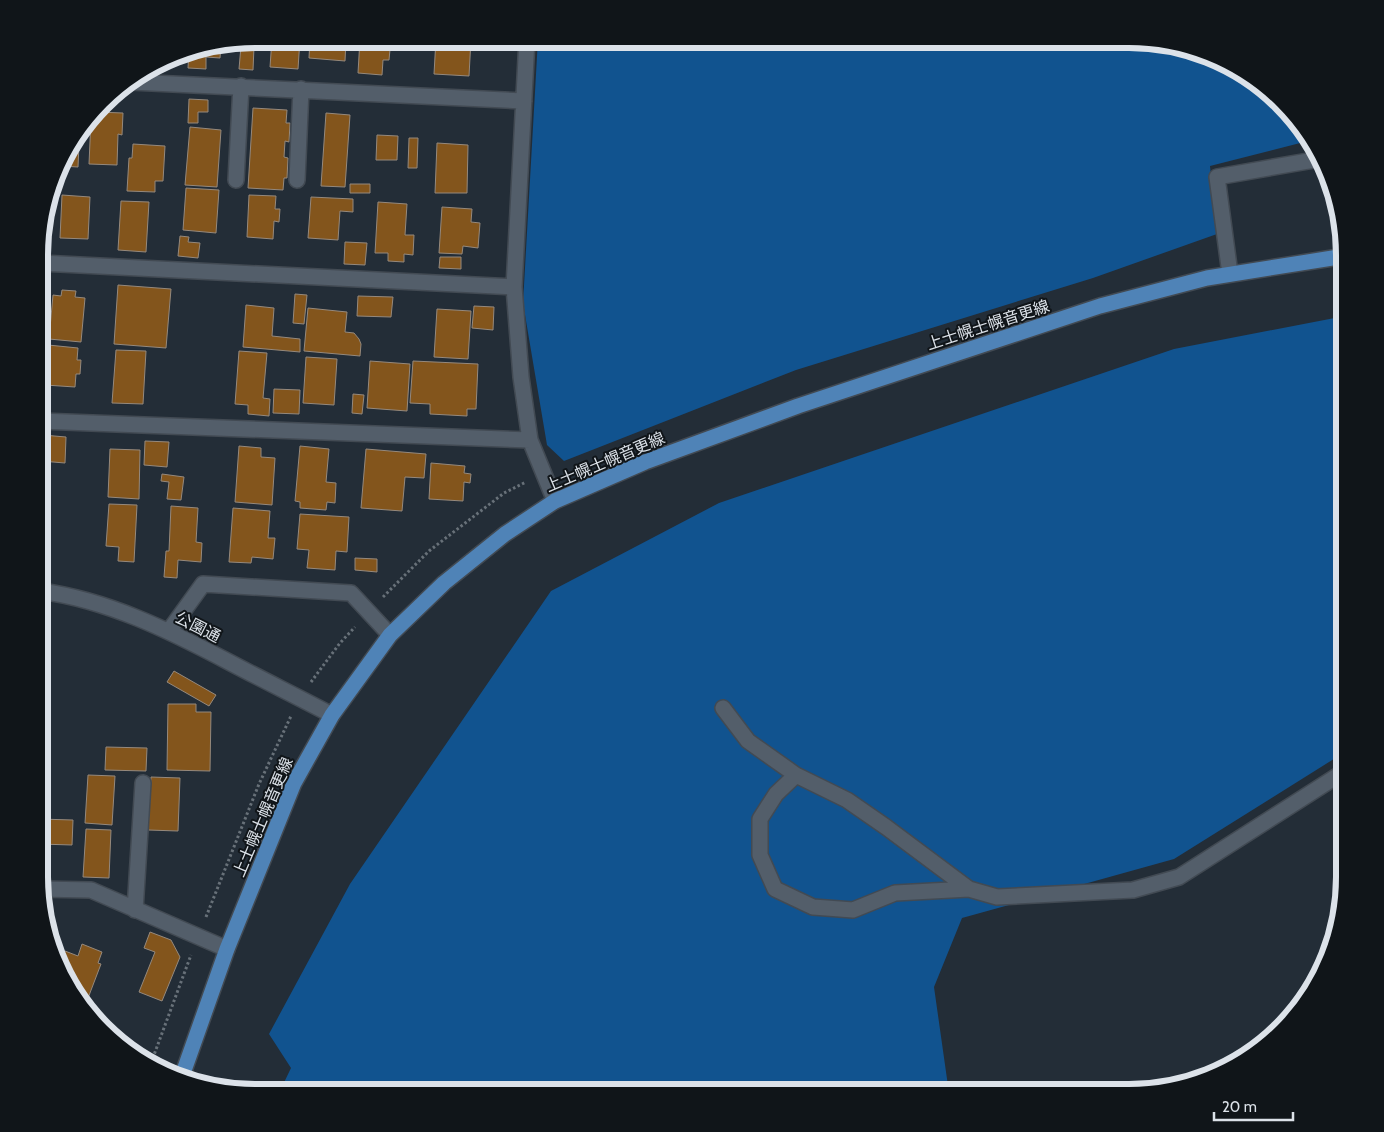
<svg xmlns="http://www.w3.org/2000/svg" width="1384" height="1132" font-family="Cabin,'Noto Sans JP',sans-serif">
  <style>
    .forest { fill: #11538f }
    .building { fill: #83551c; stroke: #95897d }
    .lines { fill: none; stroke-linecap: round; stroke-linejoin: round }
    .minor-casing { stroke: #424a53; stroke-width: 18 }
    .major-casing { stroke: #424a53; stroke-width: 18 }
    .path { stroke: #687179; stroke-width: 3; stroke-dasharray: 2.5 2.5; stroke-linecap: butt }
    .minor { stroke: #535e6a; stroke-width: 15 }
    .major { stroke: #4f83b7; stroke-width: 15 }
    .labels { text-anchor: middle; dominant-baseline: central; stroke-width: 4; stroke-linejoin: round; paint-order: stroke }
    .street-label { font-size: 16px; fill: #dce2e9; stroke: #101519 }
    .rim { fill: none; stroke: #dce2e9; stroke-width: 6 }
  </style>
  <rect width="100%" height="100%" fill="#232d37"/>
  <path class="forest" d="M538,39H1143L1212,55L1282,102L1308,141L1210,166L1217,234L1093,278L796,370L564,461L547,445L523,303Z
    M1345,316V752L1174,859L962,918L934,987L949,1093H279L291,1068L269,1034L350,884L551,591L719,503L1174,349Z"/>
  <path class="building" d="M272,39H300L298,69L270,67Z
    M310,39H346L345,61L309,58Z
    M360,39H391L389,60H383L382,75L358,73Z
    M436,39H471L469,76L434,74Z
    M482,39H505L504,44L482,42Z
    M221,44L220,58L206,57V69L188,68L189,50Z
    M241,46L254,47L253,70L239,69Z
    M185,50V62L173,61V57Z
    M189,99L208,100V112H198V123H188Z
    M253,108L287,110L286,123H290L289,142L285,141L284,157L288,158L287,178H284L283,190L248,188Z
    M96,112L123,113L122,135L118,134L117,165L89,164L91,119Z
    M326,113L350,115L345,187L321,186Z
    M190,127L221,130L217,187L185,185Z
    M377,135L398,136L397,160H376Z
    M409,138H418L417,168H408Z
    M74,139V144H79L78,167L61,166L68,147Z
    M437,143L468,145L467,193H435Z
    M133,144L165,146L163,181H155V192L127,191L129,158H132Z
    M350,184H370V193H350Z
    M186,188L219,190L216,233L183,230Z
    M62,195L90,197L88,239L60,238Z
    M249,195L276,196L275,209H280L279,222L274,221L273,239L247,237Z
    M311,197L353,199V212L340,211L338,240L308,238Z
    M121,201L149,202L146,252L118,250Z
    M378,202L407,204L405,235H414L413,255L404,254V262L388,261V253H375Z
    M442,207L472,209L471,222L480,223L478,248L463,246L462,254L439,253Z
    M180,236L189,237L188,242L200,243L198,258L178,256Z
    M345,242L367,243L365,265L344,264Z
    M440,257H461V269L439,268Z
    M118,285L171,289L166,348L114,344Z
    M62,290L76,291L75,297L85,298L81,342L49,339L53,295L61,296Z
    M295,294L307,295L304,324L293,323Z
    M358,296L393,297L391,317L357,316Z
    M246,305L274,308L272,336L300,339V352L243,347Z
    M474,306L494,307L493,330L472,328Z
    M308,308L347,312L345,332L354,333L359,339L361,344L360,356L304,351Z
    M437,309L471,311L468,359L434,357Z
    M48,345L78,348L77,360H81L80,374H76L75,387L45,385Z
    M116,350L146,351L143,404L112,403Z
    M239,351L267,353L263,398L270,399L269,416L248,414V405L235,404Z
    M306,357L337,359L334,405L303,403Z
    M370,361L410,364L407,411L367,408Z
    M413,361L478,364L476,409H467V416L430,414V404L410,403Z
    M40,373H43L42,402H40Z
    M274,389L300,390L299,414L273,413Z
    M353,394L364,395L362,414L352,413Z
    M43,435L66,437L65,463L41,461Z
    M145,441L169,442L167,467L144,465Z
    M239,446L261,448V457L275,458L272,505L235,502Z
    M300,446L329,449L326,482L336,483L335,503L327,502L326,510L300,508V502L295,501Z
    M110,449L140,450L139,499L108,497Z
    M366,449L426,454L424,478L405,477L402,511L361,508Z
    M431,463L465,466L464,473L471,474L470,483L464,482L463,501L429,499Z
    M162,474L184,477L181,500L167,499L169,482L161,481Z
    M109,504L137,505L134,562L118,561L119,547L106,546Z
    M171,506L198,508L196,542L202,543L201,562L178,560L177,578L164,577L166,551H169Z
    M233,508L270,511L268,538H275L273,559L252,557L251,563L229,562Z
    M300,514L349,517L347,552L336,551L335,570L307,568L309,550L297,549Z
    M355,558L377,559V572L355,570Z
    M174,671L216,695L209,706L167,682Z
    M168,704H196V712H211L210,771L167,770Z
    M106,747L147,748L146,771L105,770Z
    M88,775L115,776L112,825L85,823Z
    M151,777L180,778L178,831L148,830Z
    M39,819L73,820L72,845L39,844Z
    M86,829L111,830L109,878L83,877Z
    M150,932L171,940L180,957L162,1001L139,992L155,952L144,948Z
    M82,944L102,952L98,963L101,964L85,1006L61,972L59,966L65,951L78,956Z"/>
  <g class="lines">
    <g class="minor-casing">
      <path id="minor" d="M527,39L514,287L521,377L530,440L555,501
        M131,82L524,101
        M236,180L241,86
        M297,180L301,89
        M41,263L514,287
        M1230,274L1217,177L1320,159
        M40,421L530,440
        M40,591C108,600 170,631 229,662C263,680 298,697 332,715
        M169,631L203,584L351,593L390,635
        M723,708L748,741L796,775L847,800L886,827L969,889L997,897L1133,890L1179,877L1345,771
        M796,775L776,794L760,819V855L775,889L813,907L853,910L895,893L969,889
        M39,889L91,890L227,949
        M135,910L143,783"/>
    </g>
    <g class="major-casing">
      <path id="major" d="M181,1079L227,949L294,783L332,715L390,635L444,583L505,534L555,501L645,462L798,406L1100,306L1207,278L1345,256"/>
    </g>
    <path class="path" d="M383,597L429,551L504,493L526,482
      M311,682L340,643L355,627
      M206,917L259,784L291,716
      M151,1063L191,955"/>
    <use href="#minor" class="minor"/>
    <use href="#major" class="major"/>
  </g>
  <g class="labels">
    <g class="street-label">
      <text transform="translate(988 325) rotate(-18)">上士幌士幌音更線</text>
      <text transform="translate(605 462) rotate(-23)">上士幌士幌音更線</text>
      <text transform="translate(198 627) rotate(27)">公園通</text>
      <text transform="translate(263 817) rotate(-67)">上士幌士幌音更線</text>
    </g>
  </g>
  <path d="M0 0H1384V1132H0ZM255 48H1129A207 207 0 0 1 1336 255V877A207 207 0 0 1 1129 1084H255A207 207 0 0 1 48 877V255A207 207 0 0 1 255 48Z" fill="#101519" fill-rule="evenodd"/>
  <path class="rim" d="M255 48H1129A207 207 0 0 1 1336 255V877A207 207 0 0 1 1129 1084H255A207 207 0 0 1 48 877V255A207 207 0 0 1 255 48Z"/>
  <path d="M1214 1112v8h79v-8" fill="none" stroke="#dce2e9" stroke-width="2.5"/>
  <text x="1222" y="1112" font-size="15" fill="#dce2e9" stroke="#101519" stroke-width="4" paint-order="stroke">20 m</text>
</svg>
